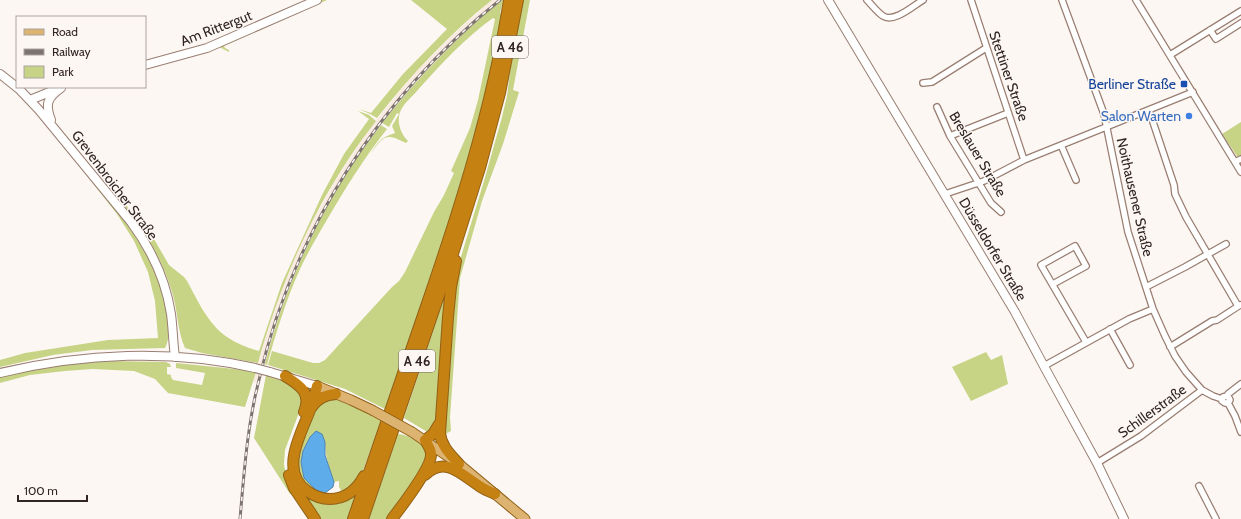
<svg xmlns="http://www.w3.org/2000/svg" width="1241" height="519" font-family="Cabin,sans-serif">
  <style>
    .built { fill: #f9eae2 }
    .green { fill: #c7d485 }
    .water { fill: #5faceb; stroke: #5184ae }
    .lines { fill: none; stroke-linecap: round; stroke-linejoin: round }
    .street-casing { stroke: #997e71; stroke-width: 8 }
    .secondary-casing { stroke: #997e71; stroke-width: 10 }
    .primary-casing { stroke: #916117; stroke-width: 11 }
    .highway-casing { stroke: #916117; stroke-width: 12 }
    .street { stroke: #fff; stroke-width: 5.5 }
    .secondary { stroke: #fff; stroke-width: 8 }
    .primary { stroke: #dcb371; stroke-width: 9 }
    .highway { stroke: #c58112; stroke-width: 10 }
    .rail-casing { stroke: #7d7470; stroke-width: 3 }
    .rail { stroke: #fdf7f4; stroke-width: 1.5; stroke-dasharray: 4.5; stroke-linecap: butt }
    .secondary-bridge-casing { stroke: #997e71; stroke-width: 10; stroke-linecap: butt }
    .primary-bridge-casing { stroke: #916117; stroke-width: 11; stroke-linecap: butt }
    .secondary-bridge { stroke: #fff; stroke-width: 8 }
    .primary-bridge { stroke: #dcb371; stroke-width: 9 }
    .transit-dot { fill: #1a4fb4; stroke: #fdf7f4; stroke-width: 1.5 }
    .shop-dot { fill: #3f7fe0; stroke: #fdf7f4; stroke-width: 1.5 }
    .labels { text-anchor: middle; dominant-baseline: central; stroke-width: 3; stroke-linejoin: round; paint-order: stroke }
    .shield { fill: #fdf7f4; stroke: #6e6460; stroke-width: 1 }
    .shield-label { font-size: 13px; font-weight: bold; fill: #302520 }
    .street-label { font-size: 14px; fill: #302520; stroke: #fdf7f4 }
    .transit-label { font-size: 14px; fill: #164399; stroke: #fdf7f4; text-anchor: end }
    .shop-label { font-size: 14px; fill: #366cbe; stroke: #fdf7f4; text-anchor: end }
  </style>
  <rect width="100%" height="100%" fill="#fdf7f4"/>
  <path class="built" d="M492,0H502L482,17L452,45L419,78L402,97L373,135L343,180L320,219L301,258L278,321L260,384L253,382L266,336L280,293L305,235L338,176L373,124L414,74L447,40Z"/>
  <path class="green" d="M322,0H327L224,46L225,48L229,50V52L221,48L220,46Z
    M411,0H492C449,34 411,75 377,118L370,114L359,109L371,113L403,74L447,29Z
    M502,0H503L500,13L502,15C492,65 481,115 467,165C443,247 413,328 385,409L345,389L268,365L272,351L313,363H319L325,360L392,287L399,281L405,272L434,212L444,195L454,173L451,171L470,128L478,100L495,19L493,18C465,38 440,65 417,91C412,97 404,103 401,110C396,120 400,133 408,141L406,143C385,132 384,136 370,154C379,141 380,138 395,133L392,126L399,114L397,113L389,127L382,123C418,78 457,36 502,0Z
    M523,0H530L513,90L519,92L503,144L482,201L460,278L450,417L451,431L444,435L449,331L460,260L484,181L502,117L507,96L511,65Z
    M358,111L369,115L376,121C320,192 282,276 258,363L202,353L185,348C177,331 178,310 172,292C159,250 140,226 114,192L116,191V193L154,239L169,265L184,277L187,281C198,301 208,324 227,337C237,344 248,348 259,351L282,283L322,195L344,154L369,119Z
    M1241,122V158L1239,159L1222,134Z
    M381,125L387,129C365,157 346,187 328,218C318,235 308,252 300,269C286,300 276,333 267,365L265,364C287,279 326,195 381,125Z
    M77,163C115,208 159,254 167,315C169,326 170,339 165,348L92,350L53,355L0,367V360L25,353L108,340L158,338L155,301L148,272L134,241L117,214Z
    M448,286L439,414L434,428L429,433L404,418Z
    M986,352L991,360L1002,355L1008,384L971,401L952,367Z
    M112,361L166,362L170,364L171,367H167V374L171,375V377L173,380L202,385L205,373L176,368V363L245,370L256,372L245,407L168,393L155,379L134,371L93,369L65,371L30,375L0,383V377L30,369L72,363Z
    M266,375C279,378 289,383 300,390L303,402L285,450L284,464L286,476L294,495L290,494L254,438Z
    M333,398L365,412L381,421L362,473L355,484L342,492L339,487V481L334,482C330,469 325,457 325,442L301,462L304,478L317,491L330,496L316,493L301,479L296,463L297,455L319,403Z
    M398,434C408,434 420,443 427,449L428,458L388,519H369Z
    M296,486L315,499L358,490L348,519H318Z"/>
  <path class="water" d="M316,431L322,434L325,442V455L334,482L333,487L325,493L317,491L304,478L301,462L303,451L310,437Z"/>
  <g class="lines">
    <g class="street-casing">
      <path id="street" d="M867,0C872,5 877,12 883,16C894,23 913,6 923,0
        M971,0L1024,160
        M1062,0L1104,114L1128,232L1153,309L1165,336L1175,356L1186,372L1202,390
        M1136,0L1241,172
        M1210,30L1216,39L1241,23
        M1170,55L1241,11
        M923,83L932,82L986,48
        M937,107L950,136L991,203L1001,212
        M1149,110L1174,185L1175,194L1186,217L1238,306
        M950,136L1008,113
        M1061,145L1076,180
        M1235,162L1241,159
        M945,194L984,181L1024,160L1193,92
        M1053,284L1086,266L1075,246L1041,265L1086,342
        M1146,287L1185,267L1226,244
        M1110,329L1130,365
        M1170,347L1212,321L1217,320L1240,305
        M1044,366L1129,319L1153,309
        M1227,396L1229,398L1230,400L1228,403H1225L1222,401L1223,397L1227,396L1228,394L1241,384
        M1228,403L1235,416L1241,432
        M1097,463L1141,436L1202,390L1213,396L1222,399
        M1199,486L1216,519"/>
    </g>
    <g class="secondary-casing">
      <path id="secondary" d="M828,0L1015,312L1046,370L1097,463L1124,519
        M145,65L207,48L317,0
        M0,74L19,89L39,110L131,222C151,249 166,281 171,314C173,329 173,343 175,357
        M30,100L57,89
        M51,120C45,104 47,98 61,88
        M270,372L317,386
        M0,373C83,353 172,349 255,368"/>
    </g>
    <g class="primary-casing">
      <path id="primary" d="M317,386L351,400L372,410
        M412,432L459,464L525,519"/>
    </g>
    <g class="highway-casing">
      <path id="highway" d="M456,261L451,287L448,317L440,433C441,446 451,455 459,464
        M285,376C300,385 312,393 304,412
        M317,386C315,394 313,402 310,410C301,434 279,471 307,491C314,496 322,499 330,499C346,499 357,489 364,476
        M311,408C318,398 325,395 336,394
        M289,475L294,488L315,519
        M425,475C444,456 460,473 478,485C483,489 489,491 495,494
        M353,519C376,452 399,385 422,318C458,214 492,109 509,0
        M363,519L451,260L480,168L500,93L518,0
        M392,519C401,507 432,467 431,454C431,449 427,444 425,440L433,434L439,424"/>
    </g>
    <use href="#street" class="street"/>
    <use href="#secondary" class="secondary"/>
    <use href="#primary" class="primary"/>
    <use href="#highway" class="highway"/>
    <g class="rail-casing">
      <path id="rail" d="M240,519C244,474 247,428 258,384C292,233 379,97 500,0"/>
    </g>
    <use href="#rail" class="rail"/>
    <g class="secondary-bridge-casing">
      <path id="secondary-bridge" d="M255,368L270,372"/>
    </g>
    <g class="primary-bridge-casing">
      <path id="primary-bridge" d="M372,410L412,432"/>
    </g>
    <use href="#secondary-bridge" class="secondary-bridge"/>
    <use href="#primary-bridge" class="primary-bridge"/>
  </g>
  <rect class="transit-dot" x="1180" y="80" width="8" height="8" rx="2"/>
  <circle class="shop-dot" cx="1189" cy="116" r="4"/>
  <g class="labels">
    <g class="shield">
      <rect x="492" y="36" width="36" height="22" rx="3"/>
      <rect x="399" y="350" width="36" height="22" rx="3"/>
    </g>
    <g class="shield-label">
      <text x="510" y="47">A 46</text>
      <text x="417" y="361">A 46</text>
    </g>
    <g class="street-label">
      <text transform="translate(216 28) rotate(-21)">Am Rittergut</text>
      <text transform="translate(1009 76) rotate(71)">Stettiner Straße</text>
      <text transform="translate(978 154) rotate(59)">Breslauer Straße</text>
      <text transform="translate(115 185) rotate(53)">Grevenbroicher Straße</text>
      <text transform="translate(1135 197) rotate(77)">Noithausener Straße</text>
      <text transform="translate(993 249) rotate(59)">Düsseldorfer Straße</text>
      <text transform="translate(1152 411) rotate(-36)">Schillerstraße</text>
    </g>
    <g class="transit-label">
      <text x="1176" y="84">Berliner Straße</text>
    </g>
    <g class="shop-label">
      <text x="1181" y="116">Salon Warten</text>
    </g>
  </g>
  <rect x="16" y="16" width="130" height="72" fill="#fdf7f4" stroke="#aba39f"/>
  <rect x="24" y="29" width="20" height="6" fill="#dcb371" stroke="#aba39f"/>
  <text x="52" y="36" font-size="12" fill="#302520">Road</text>
  <rect x="24" y="49" width="20" height="6" fill="#7d7470" stroke="#aba39f"/>
  <text x="52" y="56" font-size="12" fill="#302520">Railway</text>
  <rect x="24" y="66" width="20" height="12" fill="#c7d485" stroke="#aba39f"/>
  <text x="52" y="76" font-size="12" fill="#302520">Park</text>
  <path d="M18 495v6h69v-6" fill="none" stroke="#302520" stroke-width="2"/>
  <text x="24" y="495" font-size="12" fill="#302520" stroke="#fdf7f4" stroke-width="3" paint-order="stroke">100 m</text>
</svg>
